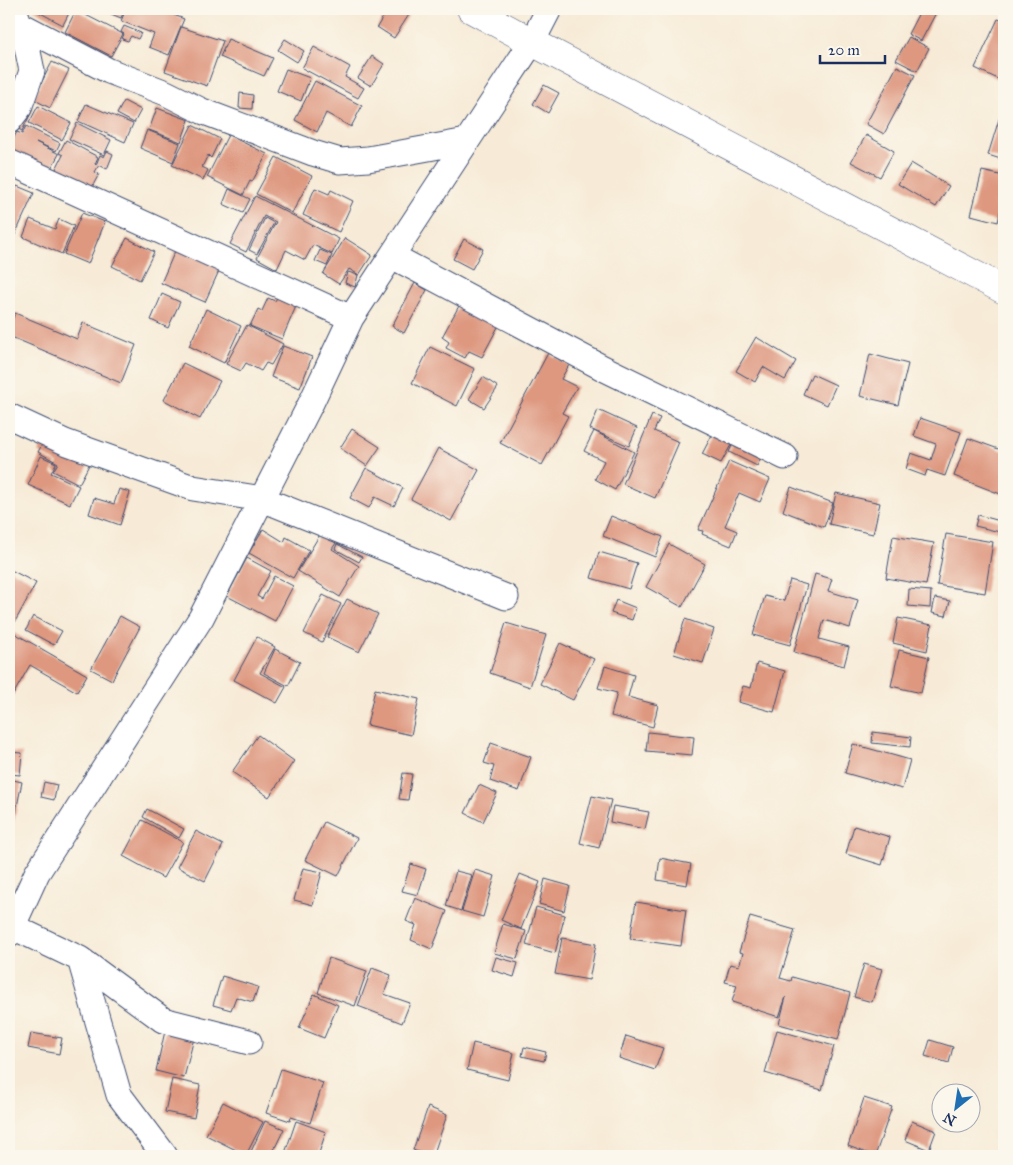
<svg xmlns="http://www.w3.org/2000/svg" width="1013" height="1165" font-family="'IM FELL Great Primer',serif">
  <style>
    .building { fill: #de9880 }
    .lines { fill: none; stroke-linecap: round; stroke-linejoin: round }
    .minor-casing { stroke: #3c4b70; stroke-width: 27 }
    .tertiary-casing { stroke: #3c4b70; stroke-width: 29 }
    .minor { stroke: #fff; stroke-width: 25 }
    .tertiary { stroke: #fff; stroke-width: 28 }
  </style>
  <rect width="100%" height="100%" fill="#fbf7ec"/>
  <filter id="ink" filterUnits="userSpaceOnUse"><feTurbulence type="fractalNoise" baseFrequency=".02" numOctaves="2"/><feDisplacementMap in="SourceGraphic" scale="10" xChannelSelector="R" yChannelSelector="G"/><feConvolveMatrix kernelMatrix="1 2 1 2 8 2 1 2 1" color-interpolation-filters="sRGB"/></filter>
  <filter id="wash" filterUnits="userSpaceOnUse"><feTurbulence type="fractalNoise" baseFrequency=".0096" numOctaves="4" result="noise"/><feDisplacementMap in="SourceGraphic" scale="20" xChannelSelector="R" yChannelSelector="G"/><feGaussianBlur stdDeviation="1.12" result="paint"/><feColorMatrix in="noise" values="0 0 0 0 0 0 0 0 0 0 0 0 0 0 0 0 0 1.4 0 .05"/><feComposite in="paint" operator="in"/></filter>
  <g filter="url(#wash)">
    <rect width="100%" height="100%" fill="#f7ebd7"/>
    <g id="blocks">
      <path class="building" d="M33,9H71L63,25Z
        M99,9H125L121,18Z
        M126,9H159L184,19L169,55L149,47L154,34L121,21Z
        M166,9H181L177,15Z
        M388,9L412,10L394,38L377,27Z
        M921,9H938L921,41L908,34Z
        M76,10L123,34L111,56L65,32Z
        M998,19L1004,21V76L1002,81L975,68Z
        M124,26L141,33L138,39L131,36L128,41L122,39L124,34L121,32Z
        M181,27L223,41L207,86L165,71Z
        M909,37L929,48L917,71L896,60Z
        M228,39L273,58L264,76L220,57Z
        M285,39L304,51L297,62L278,50Z
        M314,47L350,67L345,77L364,88L358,98L302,68Z
        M372,56L384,64L371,86L358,78Z
        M52,62L69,70L50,108L33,99Z
        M897,66L915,75L884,134L866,124Z
        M286,69L310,78L301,101L277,91Z
        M315,81L362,106L351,127L326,113L317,132L295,120Z
        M544,85L559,93L548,113L533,104Z
        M240,93L253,95L252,109L239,108Z
        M124,101L141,110L134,123L117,114Z
        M1004,103V160L988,155Z
        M25,104L33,109L22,131L13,126Z
        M86,104L133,124L125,142L78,121Z
        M38,106L71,123L62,140L29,123Z
        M157,108L189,120L181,142L149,130Z
        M77,123L111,140L104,155L69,139Z
        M192,125L220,139L211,158L208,155L202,167L208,170L203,180L172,165Z
        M26,126L60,143L56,151L36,142L59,154L49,172L9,150V146L17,132L22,134Z
        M147,130L180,143L173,162L140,148Z
        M228,135L267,154L252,182L250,181L243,195L207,177Z
        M866,135L894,151L880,177L851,162Z
        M66,140L98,157L95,164L96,165L100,155L104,157L107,151L113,154L107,169L99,165L95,172L99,174L91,189L55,171L63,155L59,153Z
        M276,157L312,176L292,213L256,194Z
        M911,163L949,186L936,207L898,184Z
        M982,171L1004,176V194L998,222L971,215Z
        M17,186L34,193L15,235L9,232V205Z
        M315,188L329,194L331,190L353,201L339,232L303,215Z
        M229,189L250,199L243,213L223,204Z
        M255,196L339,239L332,254L313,245L305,260L286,250L277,269L257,258L276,222L264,216L246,252L230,244Z
        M82,213L105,222L88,264L64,254Z
        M265,218L274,223L257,254L249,250Z
        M30,219L55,229L59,219L74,226L62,254L23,237Z
        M127,238L154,252L140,280L112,266Z
        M345,238L372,255L359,275L349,269L339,284L323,274Z
        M464,239L483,249L472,269L453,259Z
        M178,244L222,264L205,302L161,283Z
        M320,250L332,255L327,266L315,261Z
        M348,272L358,275L355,287L345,283Z
        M415,283L427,290L404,333L392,326Z
        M162,294L180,302L168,328L151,320Z
        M278,296L297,304L282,339L250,326L258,309L262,311L268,298L275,301Z
        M460,304L499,325L482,357L469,351L465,358L446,348L449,342L442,337Z
        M206,309L241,326L224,363L189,346Z
        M15,313L77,339L83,323L136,345L121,383L9,336V328Z
        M247,325L283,344L271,365L266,363L261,371L246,363L241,371L226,364Z
        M756,337L796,361L785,380L763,367L755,382L736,371Z
        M283,346L312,357L300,388L271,377Z
        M430,347L475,369L457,406L412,383Z
        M548,353L569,365L561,379L577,387L562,413L568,416L542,465L500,443Z
        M870,354L908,364L898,405L860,396Z
        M183,363L220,381L200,419L164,400Z
        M812,374L836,385L827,405L803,394Z
        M483,377L498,387L484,408L469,399Z
        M598,410L637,428L629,446L590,429Z
        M652,415L660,418L654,431L679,442L655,498L623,484Z
        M920,418L961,432L945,476L927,470L925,476L906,469L911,453L931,460L936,444L914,436Z
        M352,429L380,447L367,466L340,448Z
        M594,431L634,452L615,490L595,479L604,461L584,451Z
        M713,433L732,443L721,463L702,454Z
        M737,435L765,450L757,466L729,452Z
        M968,438L1004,451V490L1003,495L954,476Z
        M45,439L90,463L79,484L53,471L58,463L38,452Z
        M438,448L479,470L451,521L411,499Z
        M41,456L56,463L51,473L79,486L70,504L28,485Z
        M729,461L770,479L760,502L739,493L725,526L737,531L731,546L702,534L703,531L698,530Z
        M366,468L403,488L394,506L375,497L369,508L350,498Z
        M791,487L833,503L824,527L783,511Z
        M119,489L130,492L120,525L89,514L94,498L114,504Z
        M836,493L880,503L873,534L829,524Z
        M978,515L1004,522V533L975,526Z
        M611,516L663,537L655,557L603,536Z
        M263,529L284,542L286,537L309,550L293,578L249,553Z
        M322,531L338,540L332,549L359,566L340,597L298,571Z
        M946,534L993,542L985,593L937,585Z
        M893,536L934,543L926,585L886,578Z
        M337,544L362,557L359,562L335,549Z
        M669,544L705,564L682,607L646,587Z
        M599,552L637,563L629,589L591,578Z
        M247,558L271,571L257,596L262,599L274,576L293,586L275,621L227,596Z
        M9,569L36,583L11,629L9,627Z
        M815,574L832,579L828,591L858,600L850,628L824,620L819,639L849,647L844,666L794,652Z
        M790,580L807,585L790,645L753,635L765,596L784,601Z
        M909,589L931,591L930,608L908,606Z
        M323,595L341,604L322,642L304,633Z
        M935,598L950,601L946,616L932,613Z
        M347,599L378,614L359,652L327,637Z
        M616,600L636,608L632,620L611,613Z
        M33,616L62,631L54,645L26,630Z
        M120,616L140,627L112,680L91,669Z
        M898,618L932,625L927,651L893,643Z
        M685,619L714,629L703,663L674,654Z
        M506,623L546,635L530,687L490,673Z
        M9,630L87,675L77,692L30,665L9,702Z
        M257,637L275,647L260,673L286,687L277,703L234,680Z
        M560,643L594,659L573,700L540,684Z
        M275,649L300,662L288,686L264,673Z
        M899,650L929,657L921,693L891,686Z
        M757,663L785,671L774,712L738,702L743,686L751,688Z
        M605,666L634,675L628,697L658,705L653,727L611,716L617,693L598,688Z
        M375,689L419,699L411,735L367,725Z
        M648,732L694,737L692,755L646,751Z
        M873,732L911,737L910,747L872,743Z
        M258,735L294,761L269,797L232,772Z
        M491,743L531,757L519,791L490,781L494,766L484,763Z
        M853,744L910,760L902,789L845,773Z
        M9,752L22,753L20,775L9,774Z
        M403,773L412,774L408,800L399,799Z
        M9,779L22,782L14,821L9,820Z
        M44,782L57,785L54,800L41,797Z
        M479,785L497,793L483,822L465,813Z
        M592,796L611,800L599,848L580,843Z
        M613,806L649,812L645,829L610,822Z
        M147,809L184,829L179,838L143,817Z
        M142,820L183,842L163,878L123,856Z
        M324,822L357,838L338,876L305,860Z
        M854,826L890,837L882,865L846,854Z
        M196,831L223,845L205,881L177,867Z
        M660,858L691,864L687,885L657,880Z
        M411,864L426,869L418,895L402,891Z
        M303,868L322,872L313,905L294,900Z
        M475,870L495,876L483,917L462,911Z
        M456,871L472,875L461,911L446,906Z
        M520,874L540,882L521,929L501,920Z
        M545,879L570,886L564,911L539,904Z
        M415,898L447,911L432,949L411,940L416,925L406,921Z
        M636,902L686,910L681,946L630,939Z
        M536,907L565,915L555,953L526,945Z
        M750,917L795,930L780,978L791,981L792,977L850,993L838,1040L779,1024L786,997L779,1017L732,1002L737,985L725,982L730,964L739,966L743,953L739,952Z
        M503,924L526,931L517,959L494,953Z
        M562,938L596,944L589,980L555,974Z
        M496,957L518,963L514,977L492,970Z
        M329,958L367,971L355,1006L318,993Z
        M864,964L882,969L872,1002L854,997Z
        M372,968L391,975L384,994L410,1003L402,1023L358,1006Z
        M222,976L258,987L253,1002L236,997L231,1010L213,1005Z
        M314,994L338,1005L324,1038L299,1028Z
        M777,1030L834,1046L822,1090L765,1073Z
        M165,1031L194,1038L184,1078L156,1071Z
        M31,1033L62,1038L59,1054L28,1048Z
        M626,1036L663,1048L655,1070L619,1058Z
        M930,1040L953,1047L949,1063L925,1056Z
        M473,1043L514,1053L508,1080L467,1070Z
        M524,1047L546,1052L544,1061L522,1056Z
        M281,1069L323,1083L310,1123L291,1117L290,1121L266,1113Z
        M172,1079L200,1085L194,1118L165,1112Z
        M864,1098L892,1107L875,1156L848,1146Z
        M223,1102L263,1122L246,1155L206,1135Z
        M428,1107L447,1115L433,1156H429L413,1150Z
        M265,1121L284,1129L271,1156H249Z
        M296,1121L326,1132L318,1156H284Z
        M912,1121L936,1131L929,1150L905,1140Z"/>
    </g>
  </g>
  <g filter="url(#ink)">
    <use href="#blocks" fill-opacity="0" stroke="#3c4b70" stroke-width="1"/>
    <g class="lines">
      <g class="minor-casing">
        <path id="minor" d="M17,23L109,71L166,93L202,111L313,153L340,161L368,159L467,141
          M9,121L19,108L32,71L27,47L17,23V17
          M9,162L351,318
          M392,256L603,368L785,457
          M9,416L65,442L193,488L262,499L506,597
          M9,925L80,959L119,1095L165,1156
          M9,934L37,873L201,618L312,401L351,318L532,42L549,9
          M80,959L163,1020L249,1042"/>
      </g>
      <g class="tertiary-casing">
        <path id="tertiary" d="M471,9L532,42L1004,290"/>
      </g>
      <use href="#minor" class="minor"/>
      <use href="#tertiary" class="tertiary"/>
    </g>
  </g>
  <rect width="1013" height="1165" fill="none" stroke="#fbf7ec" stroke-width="30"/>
  <g transform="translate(956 1108) rotate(210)"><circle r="24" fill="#fbf7ec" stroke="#a1a7b3"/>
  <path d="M0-4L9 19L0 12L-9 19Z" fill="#1f6fb2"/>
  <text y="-8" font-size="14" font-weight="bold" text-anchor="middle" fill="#1b2f5e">N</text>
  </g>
  <path d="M820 55v8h65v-8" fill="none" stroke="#1b2f5e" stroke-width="2.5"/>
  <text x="828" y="55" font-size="15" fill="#1b2f5e" stroke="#fbf7ec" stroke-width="4" paint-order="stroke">20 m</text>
</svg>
